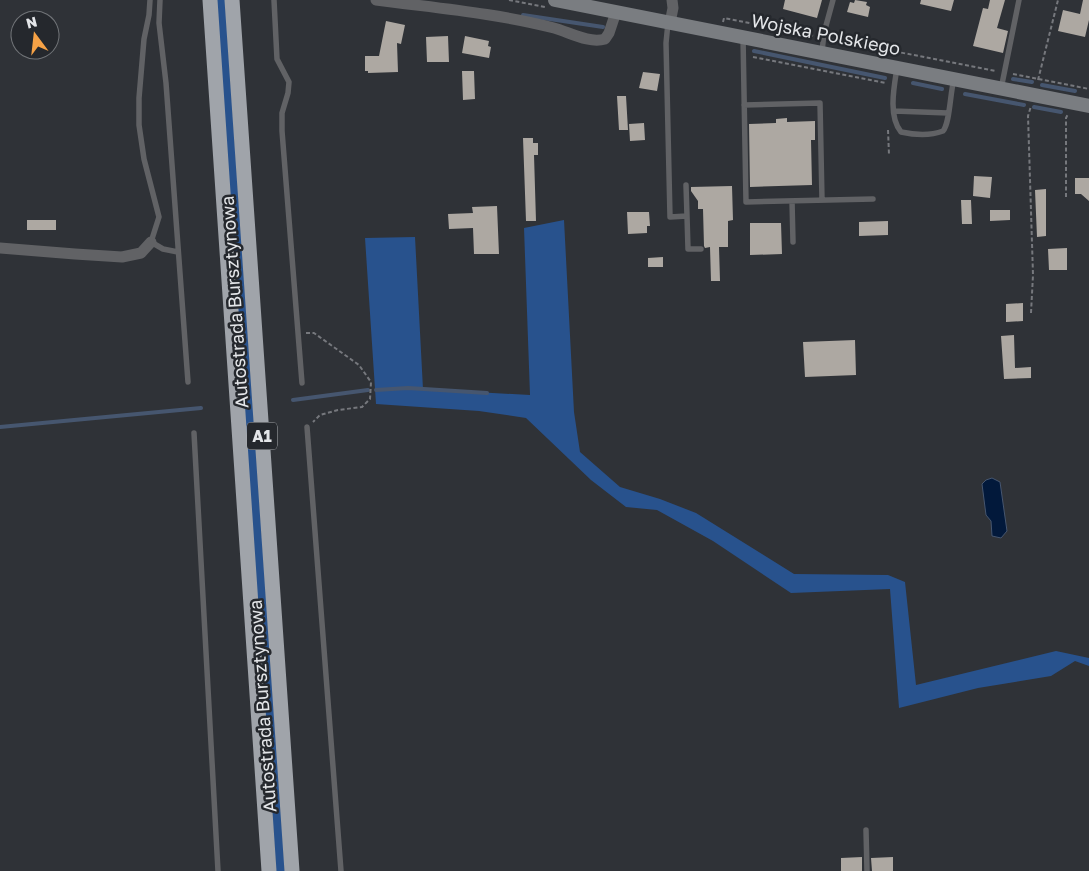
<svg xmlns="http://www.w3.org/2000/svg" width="1089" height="871" font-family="'Golos Text',sans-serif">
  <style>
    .green { fill: #28528d }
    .water { fill: #02193b; stroke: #46566f }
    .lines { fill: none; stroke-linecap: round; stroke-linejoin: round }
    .stream { stroke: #46566f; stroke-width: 4 }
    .building { fill: #ada8a2 }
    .path { stroke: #76787d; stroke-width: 2; stroke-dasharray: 4 2.5; stroke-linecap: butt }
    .service { stroke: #616265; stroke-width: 5.5 }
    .minor { stroke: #616265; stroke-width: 11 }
    .secondary { stroke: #7a7d81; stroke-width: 14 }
    .motorway { stroke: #a0a4aa; stroke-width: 15 }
    .labels { text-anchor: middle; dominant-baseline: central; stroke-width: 5; stroke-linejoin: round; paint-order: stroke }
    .shield { fill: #25282d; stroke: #abadb1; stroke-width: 1 }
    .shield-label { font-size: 16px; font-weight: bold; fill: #e4e6e9 }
    .street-label { font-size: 18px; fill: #e4e6e9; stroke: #25282d }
  </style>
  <rect width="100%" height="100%" fill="#2f3237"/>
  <path class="green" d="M216,0H225L285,871H276Z
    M564,220L574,412L580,452L620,487L660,499L696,513L794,574L888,575L905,582L916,685L1056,651L1089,658V666L1075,661L1051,676L978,688L899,708L890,589L791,593L713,541L657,510L626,507L591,480L526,418L479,411L376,404L365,238L415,237L423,389L530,395L524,228Z"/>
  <path class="water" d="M992,478L1000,482L1007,531L1001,538L992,536L991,521L986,515L982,484L986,480Z"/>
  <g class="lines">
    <path class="stream" d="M523,15L603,27
      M754,51L885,78
      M1013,79L1032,82
      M913,83L942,89
      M1042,85L1075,91
      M965,94L1024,105
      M1034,107L1061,112
      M376,390L408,388L487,393
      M293,400L368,390
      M0,427L201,408"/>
  </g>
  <path class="building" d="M785,0H822L817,18L783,9Z
    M855,0L867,2L866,5L870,7L868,17L847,12L850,2L854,3Z
    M921,0H954L951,11L920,4Z
    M990,0H1005L997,28L1008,31L1003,53L973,46L983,8L988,9Z
    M1083,0H1089V20L1085,37L1058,31L1063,10L1080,14Z
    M386,21L405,25L401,44L397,43L398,72L368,73V71H365V56H379Z
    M448,36L449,62H427L426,37Z
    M465,36L489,41L488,46L491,47L489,58L462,53Z
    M462,71H474L475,99L463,100Z
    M643,72L660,74L657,91L639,88Z
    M617,96H626L628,130H619Z
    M787,118V122L815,121V140H811L812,185L750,187L749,124L776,123V119Z
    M644,123L645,140L630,141L629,124Z
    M523,138H533V143H538V155H534L536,221H526Z
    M974,176L992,177L990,198L973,196Z
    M1075,178H1089V201L1081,194H1075Z
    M732,186L733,220L728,221V247H719L720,281H711L710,247L705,248L704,246L703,209H698V201L691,191V187Z
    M1046,189V236L1037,237L1035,190Z
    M961,200H971L972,224H962Z
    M497,206L499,254H474L473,228L449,229L448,214L473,213L472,207Z
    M990,210H1010V220L990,221Z
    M627,212H649L650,226H647V233L628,234Z
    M27,220H56V230H27Z
    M888,221V235L859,236V222Z
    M750,223H781L782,254L750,255Z
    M1067,248V270H1049L1048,249Z
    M663,257V267H648V258Z
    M1023,303V321L1006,322V304Z
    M1014,335L1015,368L1031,367V378L1004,379L1001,336Z
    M855,340L856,375L805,377L803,342Z
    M862,857V871H841V858Z
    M893,857V871H872L871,858Z"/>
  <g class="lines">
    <path class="path" d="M509,0L545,7
      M723,22L724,18L814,36
      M831,39L996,71
      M753,57L886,83
      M1013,74L1089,89
      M1038,80L1058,0
      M888,130L889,155
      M1066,197V118L1068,114
      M1031,313L1033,275L1028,116L1031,106
      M306,333H314L359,365L371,382L370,399L362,407L338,410L320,415L313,422"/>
    <path class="service" d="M150,0L149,15L144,39L139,98V125L144,159L159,217L151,242L163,249L178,252
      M160,0L159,23L166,83L188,382
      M274,0L277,59L289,82L288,93L282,113V131L302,383
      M668,23L666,43L670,217L687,216L688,249H701
      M743,37L746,202L873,199
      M822,52L824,33L833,0
      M897,68C894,87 888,116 901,132C915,135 930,136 943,131C950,123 950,93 954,79
      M1001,89L1019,0
      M744,105L820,103L822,200
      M894,111L948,113
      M686,185L687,216
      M792,201L793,242
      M307,427L341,871
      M194,433L218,871
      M866,830L867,871"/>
    <path class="minor" d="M376,0C435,8 496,13 554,28C569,32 589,44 605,39L609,33L616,12
      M670,23L673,8L672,0
      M0,248L75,254L122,257L141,253L151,242"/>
    <path class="secondary" d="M555,0L1089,106"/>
    <path class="motorway" d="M210,0L269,871
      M232,0L292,871"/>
  </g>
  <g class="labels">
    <rect class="shield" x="247" y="422.5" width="30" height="27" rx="4"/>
    <g class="shield-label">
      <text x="262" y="436">A1</text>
    </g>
    <g class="street-label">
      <text transform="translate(826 34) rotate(11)">Wojska Polskiego</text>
      <text transform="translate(234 302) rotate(-94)">Autostrada Bursztynowa</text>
      <text transform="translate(262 706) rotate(-94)">Autostrada Bursztynowa</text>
    </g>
  </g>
  <g transform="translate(35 35) rotate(345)"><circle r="24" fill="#25282d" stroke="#717478"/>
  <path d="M0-4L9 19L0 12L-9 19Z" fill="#f6a246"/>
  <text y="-8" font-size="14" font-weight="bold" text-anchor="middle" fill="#e4e6e9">N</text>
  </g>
</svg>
